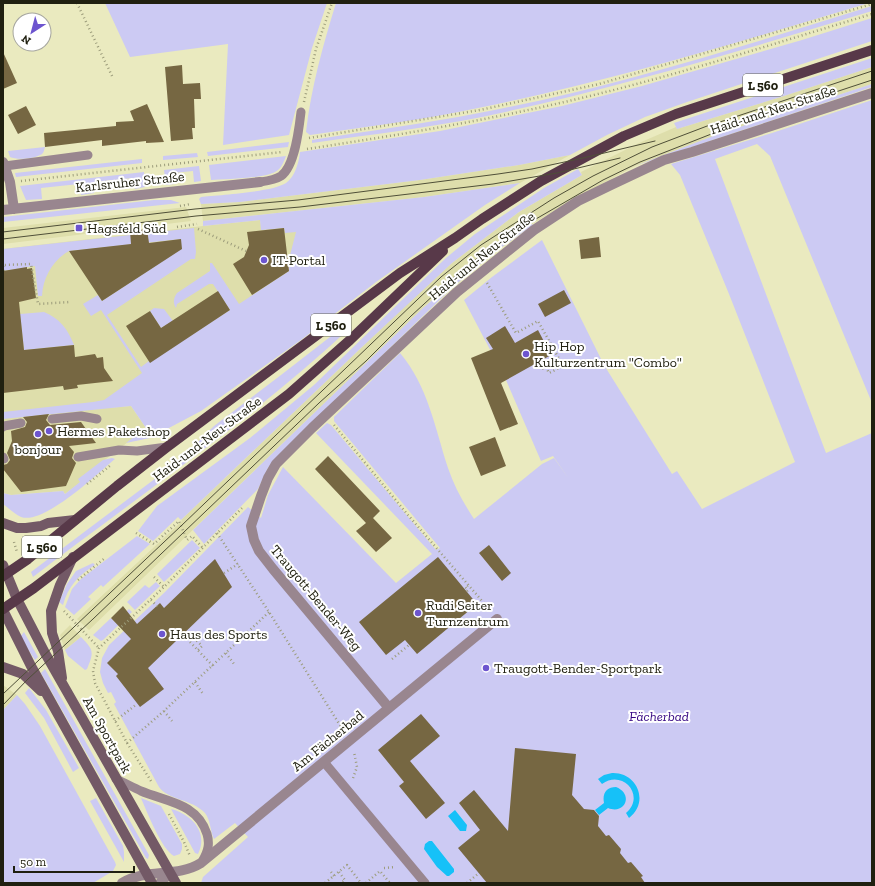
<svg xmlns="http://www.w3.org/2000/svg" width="875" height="886" font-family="'Zilla Slab',serif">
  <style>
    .built { fill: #dedeab }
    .green { fill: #cccaf3 }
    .water { fill: #16c1f8 }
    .building { fill: #766742 }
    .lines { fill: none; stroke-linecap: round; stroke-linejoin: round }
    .path { stroke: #9c9c7b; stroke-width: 2.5; stroke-dasharray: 1 3; stroke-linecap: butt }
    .lane { stroke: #99868f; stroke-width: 9 }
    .street { stroke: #99868f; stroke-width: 10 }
    .secondary { stroke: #735966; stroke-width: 10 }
    .primary { stroke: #583949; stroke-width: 10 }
    .tram { stroke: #4f4f38; stroke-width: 1 }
    .poi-dot { fill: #6d55cf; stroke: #fff; stroke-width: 1.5 }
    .labels { text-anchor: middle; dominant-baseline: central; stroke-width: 4; stroke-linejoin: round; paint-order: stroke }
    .shield { fill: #fff; stroke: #636358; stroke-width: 1 }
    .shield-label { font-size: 13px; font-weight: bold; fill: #202010 }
    .street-label { font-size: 14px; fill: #202010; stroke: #fff }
    .poi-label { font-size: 14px; fill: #202010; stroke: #fff; text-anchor: start }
    .park-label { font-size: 14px; font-style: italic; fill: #350582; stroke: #fff }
  </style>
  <rect width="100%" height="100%" fill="#eaeabf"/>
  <path class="built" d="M872,67V84L721,133L635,166L574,199L532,224L490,252L451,283L423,308L89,630L77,619L182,521L181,520L403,308L452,263L519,212L582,175L581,172L639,143L676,127L677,129L784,96Z
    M570,155L520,183L424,197L203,221L201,204L240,202L420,180L519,165Z
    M186,207L191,221L3,244V228Z
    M305,219L296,274L107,408L131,406L146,428L79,480L81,482L65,494L63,491L11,495L3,493V249L203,226L260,220L261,225Z
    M70,625L81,637L65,650L60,635Z
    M3,685L17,695L3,710Z"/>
  <path class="green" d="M105,3H327L312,48L289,135L223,145L228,44L130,57Z
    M336,3H869C740,42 610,81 478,108C422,120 366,127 310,135L306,132C311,88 323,45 336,3Z
    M872,6V11C743,50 614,89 482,117C426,128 368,135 312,143V140C367,131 423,124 479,113C612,88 743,46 872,6Z
    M872,18V41L687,102L645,117L607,135L570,155L519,165L420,180L240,202L201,204L199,199L201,197C219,195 273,192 286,183C295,177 299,162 300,152L440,131L562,106L642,86L802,40Z
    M872,58V67L784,96L677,129L674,123Z
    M872,84V87L635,166L721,133Z
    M872,100V403L770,156L757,144L715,159L826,453L872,433V883H201L203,877L248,837L235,823L214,839C210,831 211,821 205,813C192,799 168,800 159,787L114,704L116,702L111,692L108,693L103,683L100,672L102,658L109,645L165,592L248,507L261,518L268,495L283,467L396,583L432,554L316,433L327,423L331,425L436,550L440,548L334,421V417L400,353C428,386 435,428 448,468C454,486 463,502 474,519L542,464L554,458L569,479L553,456L541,461L506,380L464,300L492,277L542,240L604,365L672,474L677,471L702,509L795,462L729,294L680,175L671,164L772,133Z
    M289,142L288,147L208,156L207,152Z
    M45,147C44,150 44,154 40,155C34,159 16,160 10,157L8,151Z
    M197,153L198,157L163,160V156Z
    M286,156C284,161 282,167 278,170C268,179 225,179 211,180L209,165Z
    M142,159V163L16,177L15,173Z
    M199,166L201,181L194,182L193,171L173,173L174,184L166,185L164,170Z
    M578,169L582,175L519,212L452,263L362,347L181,520L178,517L153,541L138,531L157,506L250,438L314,385L402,300L446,258L475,234L544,188Z
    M144,172L145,187L135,189L133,178L93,182L94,193L81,195L79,184L41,188L42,199L26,200L20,186Z
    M520,183L485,205L376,282L301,340L201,411L150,438L126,443L146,428L131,406L3,419V412L93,402L104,400L142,373L101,310L91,316L83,304L98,295L102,301L181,249V239L69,251C53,260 43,277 42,296H38L35,266L3,271V249L194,228L196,252L195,259H191L107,315L141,367L149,361L150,362L230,310L213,284H209L177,304L176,308C173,303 173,299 177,293L210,271V263H212L239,304L289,271L288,263L296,232L285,233L284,228L261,230L260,220L203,226V221L424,197Z
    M154,200H171L180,203L3,222V217Z
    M532,224L533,225L492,254L454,286L274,460L268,468L258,489L204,544L193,530L423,308C458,278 493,249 532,224Z
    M154,308L164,309L173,321L161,328L150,311Z
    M44,312C59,318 68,329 74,345L24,350L20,314Z
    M348,323L351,327C252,419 140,495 33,577L31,572L180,460L214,426L281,375Z
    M112,458L115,459C97,474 44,525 21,517C15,514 8,508 3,504V493L11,495L63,491L65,494L80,482L78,479L103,460Z
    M137,536L150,544L103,587L101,585L88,597L91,599L74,615L65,607L72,589L81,579Z
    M192,540L200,548L164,582L157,574Z
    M93,563L95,565C79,575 68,586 63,605L59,602L67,584L76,571Z
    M156,582L160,586L135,610L127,602L145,585L149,588Z
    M129,609L132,612L103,640L101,641L93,635L111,618L115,622Z
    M24,632L38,657L35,660L20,637Z
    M81,637C94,650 94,652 87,669L85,670L68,656L65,650Z
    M45,669L149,855L148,859L146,858L41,673Z
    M29,688L46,710L79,768L73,772L44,718L25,693Z
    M17,695L25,704L40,726L115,862L116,865L113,871L93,883H3V710Z
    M96,798L123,846L124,852V862L90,801Z
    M141,798L161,806L182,844V849L180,854L174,856C162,850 147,812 141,798Z
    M171,809C191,814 209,832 198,854L195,853Z"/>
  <path class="water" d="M612,773C637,772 650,802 629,818L626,813C646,796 623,769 602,784L598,779L604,775Z
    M616,787C634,794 625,815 608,808L599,815L595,810L604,803C602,793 607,787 616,787Z
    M455,810L467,825L466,831H460L448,816Z
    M429,841H432L454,869V872L449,876H447L437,867L424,849L425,844Z"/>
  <path class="building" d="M3,52L17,83L3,89Z
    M182,65L183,84L200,83L201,99H194L195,128H192L193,139L171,141L165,67Z
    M147,104L164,142L146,143V141L102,146V140L45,147L44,133L116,126V122L134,121L130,111Z
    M26,106L36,125L18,134L8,115Z
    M284,228L289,271L252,295L233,264L244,257L249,245L247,232Z
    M147,229L149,243L181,239L182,249L102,301L69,251L131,244L130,231Z
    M599,237L601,257L581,259L579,240Z
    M27,267V269L32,268L36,298L19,302L24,350L74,345L75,357L95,354L97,358L103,357L104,368L113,381L77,385L78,388L64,390L63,386L3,393V271Z
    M564,290L571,303L545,317L538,304Z
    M218,291L230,310L150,363L126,326L150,311L161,328Z
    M505,326L515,343L538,330L551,355L501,383L518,424L500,431L471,358L493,349L486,338Z
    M49,414L46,420L50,425L81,422L96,443L69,446L74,452L72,458L76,463L66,486L21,492L3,469V465L7,464L10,460L7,453L12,441L11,431L25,427L27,422L23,417Z
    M495,437L506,466L481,476L469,447Z
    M328,456L380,511L373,518L392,538L376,552L356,531L366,523L315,469Z
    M489,545L511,573L502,581L479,553Z
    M438,557L477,604L417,654L405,640L386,655L359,622Z
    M215,559L232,587L148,668L164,689L140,707L116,676L118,674L107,663L131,639L111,618L123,606L137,624L160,603L164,608Z
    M421,714L440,736L410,761L445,803L426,819L399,786L404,782L378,750Z
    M515,748L576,754L572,795L584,809L594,810L599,816L598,826L606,836L609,835L621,849L620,853L628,863L631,862L643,876L641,877L645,883H487L458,848L480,830L459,803L474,790L508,831Z"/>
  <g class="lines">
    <path class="path" d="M77,3L113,78
      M304,102L316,49L332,3
      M309,138L480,110L599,84L872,4
      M307,149C392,136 477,122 560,103C666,79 769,45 872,14
      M21,181L282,152
      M180,206L191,204
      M177,227L197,224
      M198,229L246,251
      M4,271L3,265L31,264L38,304L70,302
      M487,283L516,333L538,321L563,366L549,373L546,367L540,370
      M334,425L408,515L489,609
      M87,484L111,465
      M136,533L154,544L179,521L187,540L192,536L203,548
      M217,533L269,612L343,730
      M14,542L17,552
      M224,573L238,564
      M154,577L164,587
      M78,580L105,558
      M467,591L468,590L465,587L469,585
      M151,600L158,607
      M64,611L99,648
      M191,635L202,646L198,650
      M190,642L213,666
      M226,653L234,664
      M392,659L409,645
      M195,682L203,694
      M164,711L172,721
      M115,721L137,704
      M127,743L164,711L269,612
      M353,778L357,767L354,752
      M151,781L127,743L95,683L93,671L99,648L164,587L243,507
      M169,814L184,842L190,856
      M384,868L395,867
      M331,872L334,876
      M339,872L345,880L341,883
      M325,883L347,865L361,883
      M366,883L380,871L390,883
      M467,883L479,873"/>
    <path class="lane" d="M5,166L88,155
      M260,182C267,181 275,180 281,176C295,166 299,129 301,112
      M52,419L81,416L97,419
      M3,427L4,426L21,423
      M3,457L4,459
      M78,457L119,450L137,451L167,447
      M324,762L425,883
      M116,779C124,783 133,787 141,791C167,802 197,803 207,834C210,844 208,851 203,860"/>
    <path class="street" d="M3,162L10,182L14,209
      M3,210L260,182
      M389,708L273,569L259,551L254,540L251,526L261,496L268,478L276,464L312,428L457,292L534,230L578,201L611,185L664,160L692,152L872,93
      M122,883C146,868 177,878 201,863L497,619
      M160,883L170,873"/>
    <path class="secondary" d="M3,523L17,528H26L41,526L48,523L75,520
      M3,565L17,599L45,653L176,883
      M3,610L31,666L152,883
      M3,667L23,674L41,691
      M62,678L58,651L52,633L51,611L60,585L73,557"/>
    <path class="primary" d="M3,576L28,559L117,486L167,447L400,273L455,238L482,219L541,181L624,136L676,114L872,50
      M3,609L34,588L289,394L350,340L443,251"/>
    <path class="tram" d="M711,125L872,71
      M714,132L872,80
      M3,232L195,209L298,200L498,174L532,169L583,158L655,141
      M3,239L196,216L300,207L493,184L557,173L620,158
      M3,694L181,526L441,277L481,245L554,198L593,176L652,147L715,123
      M3,705L28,679L93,619L319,403L366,361L411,316L449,281L490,248L529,223L603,180L640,162L719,131"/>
  </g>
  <g class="poi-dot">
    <rect x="75" y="224" width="8" height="8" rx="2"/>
    <circle cx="264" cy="260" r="4"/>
    <circle cx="526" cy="354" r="4"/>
    <circle cx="49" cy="431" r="4"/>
    <circle cx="38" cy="434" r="4"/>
    <circle cx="418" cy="613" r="4"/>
    <circle cx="162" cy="634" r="4"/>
    <circle cx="486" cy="668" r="4"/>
  </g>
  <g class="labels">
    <g class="shield">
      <rect x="743" y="74" width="40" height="22" rx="3"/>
      <rect x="311" y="314" width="40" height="22" rx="3"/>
      <rect x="22" y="536" width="40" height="22" rx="3"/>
    </g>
    <g class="shield-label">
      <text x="763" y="85">L 560</text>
      <text x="331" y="325">L 560</text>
      <text x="42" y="547">L 560</text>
    </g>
    <g class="street-label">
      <text transform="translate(773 110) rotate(-18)">Haid-und-Neu-Straße</text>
      <text transform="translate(130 182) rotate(-6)">Karlsruher Straße</text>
      <text transform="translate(482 256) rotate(-39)">Haid-und-Neu-Straße</text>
      <text transform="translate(207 439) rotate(-37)">Haid-und-Neu-Straße</text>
      <text transform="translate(316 598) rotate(50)">Traugott-Bender-Weg</text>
      <text transform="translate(107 735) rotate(61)">Am Sportpark</text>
      <text transform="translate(328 741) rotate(-39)">Am Fächerbad</text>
    </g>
    <g class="poi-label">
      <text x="87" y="228">Hagsfeld Süd</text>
      <text x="272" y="260">IT-Portal</text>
      <text x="534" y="346">Hip Hop<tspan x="534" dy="16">Kulturzentrum "Combo"</tspan></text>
      <text x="57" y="431">Hermes Paketshop</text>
      <text x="38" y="449" text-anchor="middle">bonjour</text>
      <text x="426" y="605">Rudi Seiter<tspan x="426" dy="16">Turnzentrum</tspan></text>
      <text x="170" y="634">Haus des Sports</text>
      <text x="494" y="668">Traugott-Bender-Sportpark</text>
    </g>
    <g class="park-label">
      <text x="659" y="716">Fächerbad</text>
    </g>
  </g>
  <rect width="875" height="886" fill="none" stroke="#202010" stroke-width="8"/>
  <g transform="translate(32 32) rotate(216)"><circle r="19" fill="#ffffff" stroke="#a6a69f"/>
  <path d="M0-3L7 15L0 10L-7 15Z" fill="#6d55cf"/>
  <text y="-6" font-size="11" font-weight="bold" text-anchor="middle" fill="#202010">N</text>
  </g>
  <path d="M14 866v6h120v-6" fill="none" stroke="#202010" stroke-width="2"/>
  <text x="20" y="866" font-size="12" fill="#202010" stroke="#ffffff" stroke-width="3" paint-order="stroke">50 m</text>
</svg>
